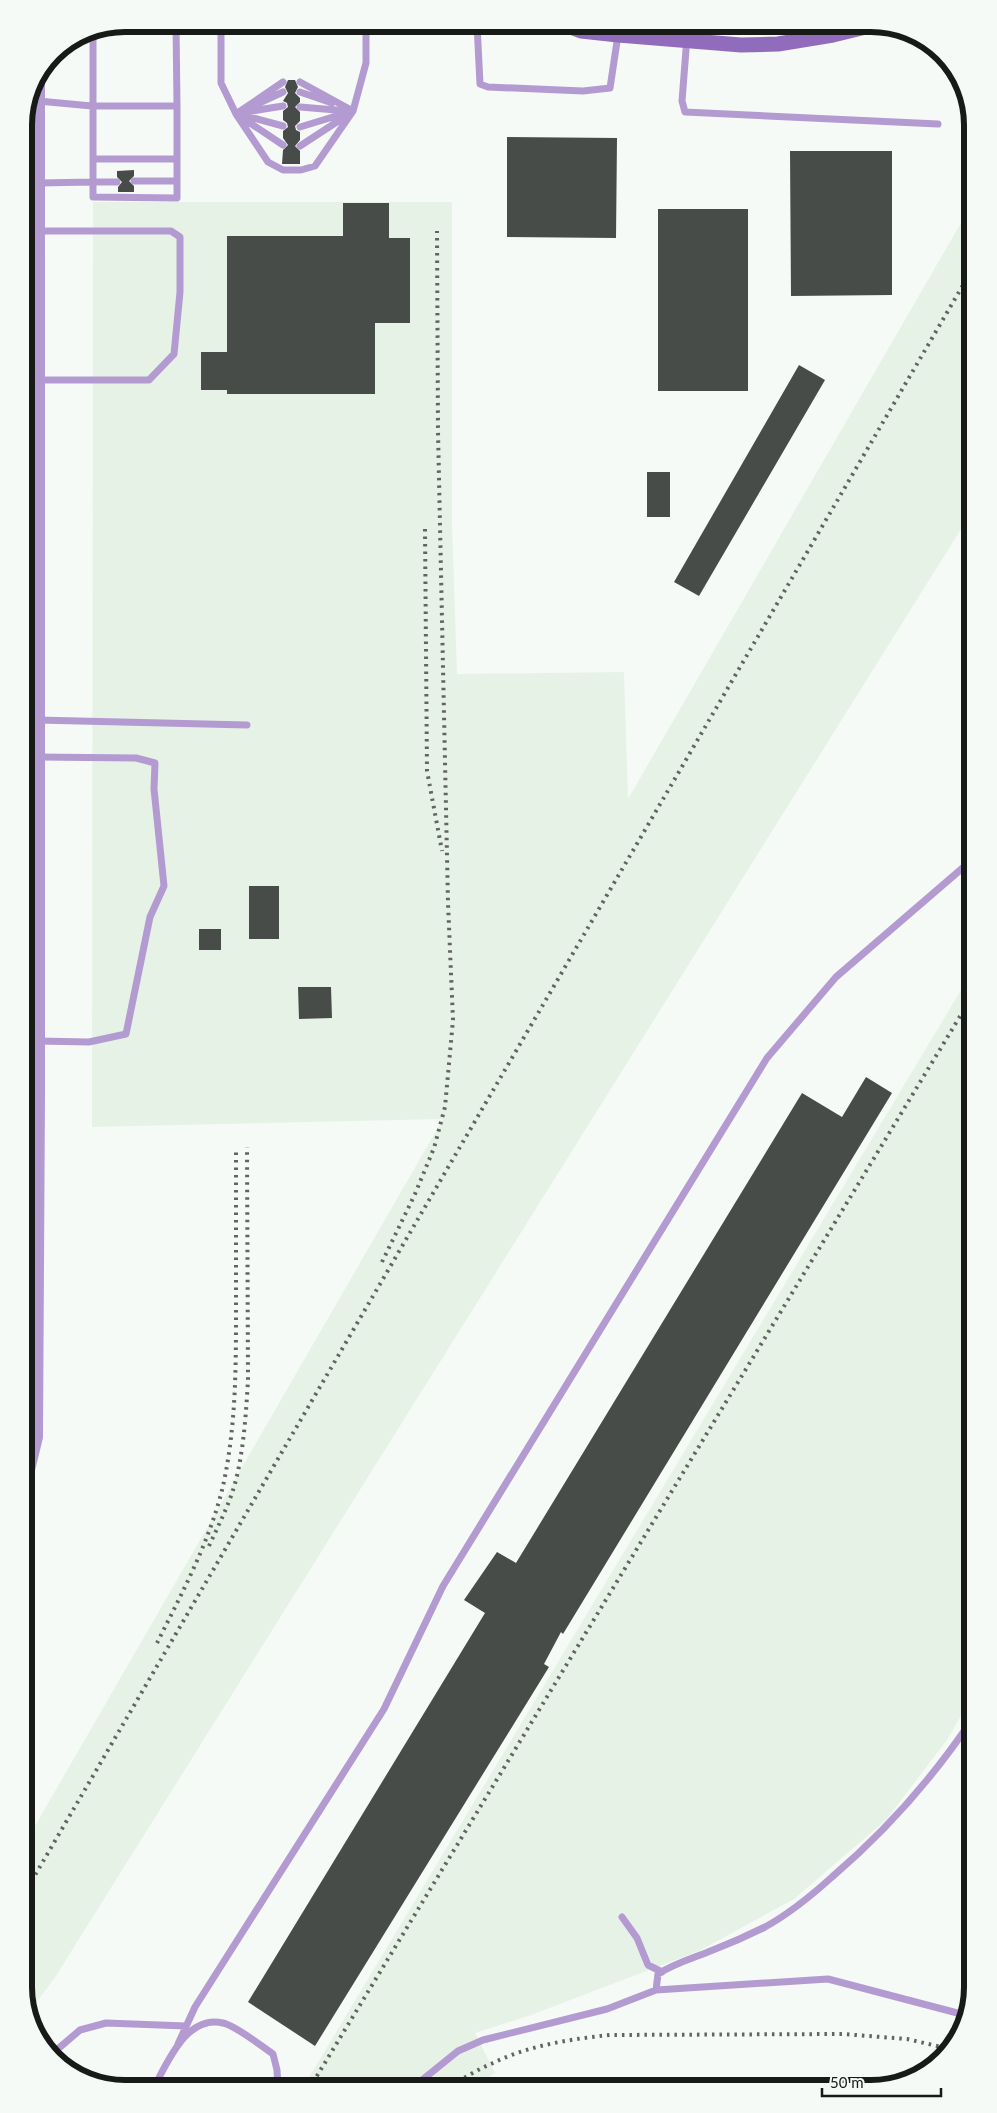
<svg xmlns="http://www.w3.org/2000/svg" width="997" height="2113" font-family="Lato,sans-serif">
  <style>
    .built { fill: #e7f2e7 }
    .building { fill: #484c48 }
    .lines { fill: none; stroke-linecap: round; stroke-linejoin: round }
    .lane { stroke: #b39bd1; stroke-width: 7 }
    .street { stroke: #b39bd1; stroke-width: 14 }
    .secondary { stroke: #916cbc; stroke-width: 15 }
    .rail { stroke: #616461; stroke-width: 4; stroke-dasharray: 2.5 5; stroke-linecap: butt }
    .rim { fill: none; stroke: #181a18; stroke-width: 6 }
  </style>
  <rect width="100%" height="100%" fill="#f5faf6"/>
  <path class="built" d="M93,202H452V522L457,674L624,672L628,799L973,202V510L54,1979L29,2012L24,1987V1845L443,1119L92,1127Z
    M973,970V1695L947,1740L886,1820L794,1899L699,1951L531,2015L475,2033L495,2073L471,2089H302Z"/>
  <path class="building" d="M288,80H295L298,87L295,93L300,98V102L295,107L300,112V121L295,126L296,130L300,132V140L295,146L300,151V164H282L283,150L288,145L283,138V131L288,127L287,123L283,120V111L288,107L287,103L283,101L288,93L285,87Z
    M507,137L617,138L616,238L507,237Z
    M790,151H892V295L791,296Z
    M134,170V176L129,181L134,186V192H118V187L122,182L117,177V171Z
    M343,203H389V238H410V323H375V394H227V390H201V352H227V236H343Z
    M658,209H748V391H658Z
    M799,365L825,380L699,596L674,582Z
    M647,472H670V517H647Z
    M249,886H279V939H249Z
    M199,929H221V950H199Z
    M298,987H331L332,1018L299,1019Z
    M866,1077L892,1093L563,1634L561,1632L544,1664L549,1667L315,2046L248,2002L485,1613L464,1600L497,1552L516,1563L802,1093L842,1117Z"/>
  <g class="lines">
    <path class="lane" d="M221,24V83L236,114L268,162L283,170H301L315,166L353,111L366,63V24
      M477,24L480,84L488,87L583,91L610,88L618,35
      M688,24L682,101L685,112L938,124
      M300,82L353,111
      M300,92L332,103
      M38,101L92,106H177L176,24
      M255,105L283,92
      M300,107L348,111
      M239,113L283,106
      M236,114L283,82
      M242,115L283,126
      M241,117L283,145
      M300,127L346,113
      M300,146L349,114
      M93,159H177V106
      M134,181H177
      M117,182H93V197L177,198V159
      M38,183L93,182V30
      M37,231H171L180,237V292L174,354L149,380H37
      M24,340L37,341
      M37,720L247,725
      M38,757L136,758L155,763L154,789L164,886L150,917L126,1034L89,1042L38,1041
      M24,826H38
      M24,891H38
      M24,1094H38
      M24,1186H38
      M24,1296H37
      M24,1405L36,1406
      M622,1917L637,1938L648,1965L662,1972
      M656,1990L828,1979L965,2015
      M178,2044L195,2007L384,1709L443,1586L767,1058L836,977L973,859
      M53,2053L80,2030L106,2023L186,2026
      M153,2089C167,2064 186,2014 223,2023C234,2025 262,2046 273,2054L277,2070L278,2089
      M411,2089L458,2051L483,2040L607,2009L656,1990L658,1974C675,1963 694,1958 713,1950C731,1943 749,1935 765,1927C789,1914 812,1895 832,1877C887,1830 933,1778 973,1718"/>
    <path class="street" d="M24,1486L36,1437L38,1094V76"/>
    <path class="secondary" d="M535,24L568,26L581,31L618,35L741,45L778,44L833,35L878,24"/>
    <path class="rail" d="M425,529L427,771L442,851
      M382,1262L415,1194L434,1148L445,1107L453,1020L448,903L438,431L437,231
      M209,1546C219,1524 230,1503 236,1480C244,1447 246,1413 248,1380L247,1147
      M157,1643C182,1593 210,1541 223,1486C236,1427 236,1368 236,1308C236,1255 236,1202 236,1149
      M24,1894L973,268
      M309,2089L973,995
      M445,2089C461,2080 476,2070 493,2063C530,2045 571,2039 610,2035L843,2034L907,2039L950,2049"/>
  </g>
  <path d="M0 0H997V2113H0ZM125 32H871A93 93 0 0 1 964 125V1987A93 93 0 0 1 871 2080H125A93 93 0 0 1 32 1987V125A93 93 0 0 1 125 32Z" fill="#f5faf6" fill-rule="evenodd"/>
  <path class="rim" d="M125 32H871A93 93 0 0 1 964 125V1987A93 93 0 0 1 871 2080H125A93 93 0 0 1 32 1987V125A93 93 0 0 1 125 32Z"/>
  <path d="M822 2088v8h119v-8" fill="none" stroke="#181a18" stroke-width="2.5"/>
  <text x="830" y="2088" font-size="15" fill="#181a18" stroke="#f5faf6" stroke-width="4" paint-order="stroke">50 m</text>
</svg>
